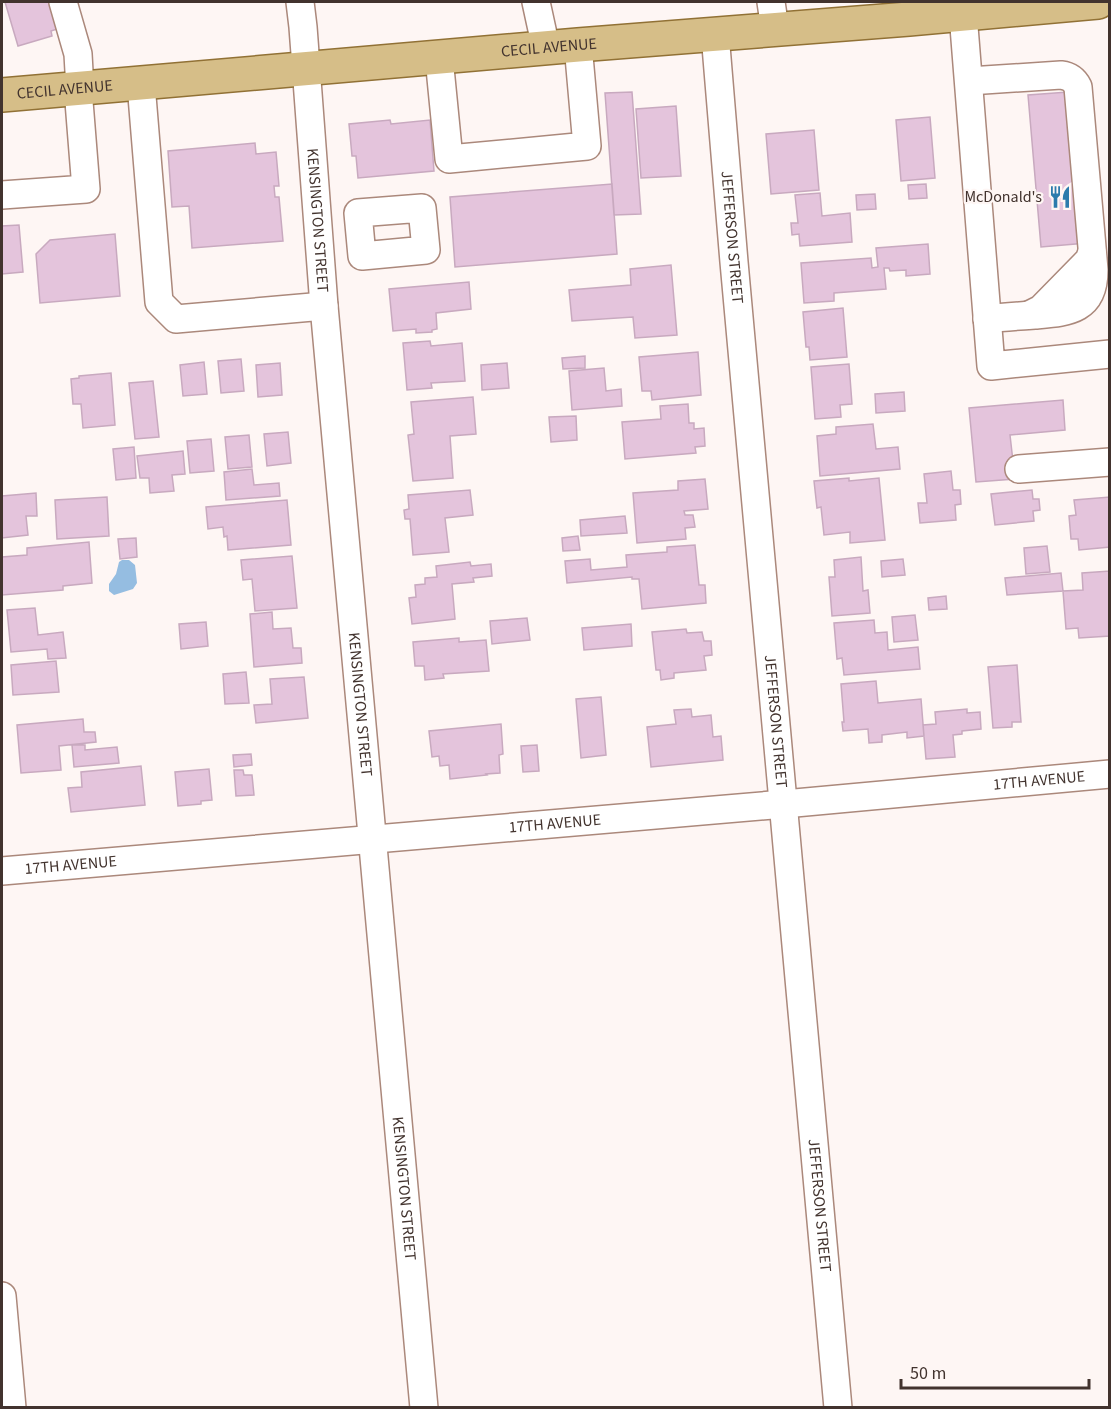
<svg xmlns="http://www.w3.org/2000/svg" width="1111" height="1409" font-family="'Source Sans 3',sans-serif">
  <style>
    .water { fill: #95bde1 }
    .building { fill: #e4c4dc; stroke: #c8a9bf; stroke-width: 1.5 }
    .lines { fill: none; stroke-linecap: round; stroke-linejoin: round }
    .minor-casing { stroke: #ab887b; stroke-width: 30 }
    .major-casing { stroke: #917135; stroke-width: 36 }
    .minor { stroke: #fff; stroke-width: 27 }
    .major { stroke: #d6be88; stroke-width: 33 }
    .labels { text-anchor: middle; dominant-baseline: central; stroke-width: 4.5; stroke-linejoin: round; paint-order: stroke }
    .street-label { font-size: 16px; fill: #42332e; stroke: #fef6f4 }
    .poi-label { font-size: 16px; fill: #42332e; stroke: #fef6f4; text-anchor: end }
  </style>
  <rect width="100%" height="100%" fill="#fef6f4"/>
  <path class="water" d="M122,560H129L135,565L137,583L133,589L114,595L109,591V584L116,574L119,562Z"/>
  <path class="building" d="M5,2H53L60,28L51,31L52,36L18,46Z
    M632,92L641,214L614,215L605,93Z
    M1068,92L1087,243L1041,247L1028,95Z
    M676,106L681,176L641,178L636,109Z
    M930,117L935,178L901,181L896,120Z
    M390,120L391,124L430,120L434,171L358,178L356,156H352L349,124Z
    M814,130L819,190L771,194L766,134Z
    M255,143L256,154L276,152L279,186H274L275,197H279L283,241L192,248L189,206L172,207L168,151Z
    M612,184L617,254L455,267L450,197Z
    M926,184L927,198L909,199L908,185Z
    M820,193L822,216L850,213L852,242L800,246L799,234L792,235L791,223H798L795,195Z
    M875,194L876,209L857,210L856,195Z
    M19,225L23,272L2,274V226Z
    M115,234L120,296L40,303L36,254L50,240Z
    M928,244L930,274L906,276V270L890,271L889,268H884L886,289L834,293V301L804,303L801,263L871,258L872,268L878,267L876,248Z
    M671,265L677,335L635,338L633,317L572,321L569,290L631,285L630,269Z
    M469,282L471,309L436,313L437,329L432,330V332L416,333V329L393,331L389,289Z
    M843,308L847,357L810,360L809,347H806L803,312Z
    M430,341L431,346L462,343L465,381L431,383L432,388L407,390L403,343Z
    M698,352L701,395L652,400L651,391H642L639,357Z
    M585,356V368L563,369L562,358Z
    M241,359L244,391L221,393L218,361Z
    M204,362L207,394L183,396L180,365Z
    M280,363L282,395L258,397L256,365Z
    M507,363L509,388L482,390L481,365Z
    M849,364L852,404L840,405L841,417L815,419L811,367Z
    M604,368L606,391L621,389L622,406L572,410L569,371Z
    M111,373L115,425L83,428L81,404H73L71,379L79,378V376Z
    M153,381L159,437L135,439L129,383Z
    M904,392L905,411L876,413L875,394Z
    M473,397L476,434L450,436L453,478L413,481L408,435L414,434L411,402Z
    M1063,400L1065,430L1010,435L1015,479L976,482L969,408Z
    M688,404L689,423H694V429L704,428L705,446L695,447L696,453L625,459L622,422L661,419L660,406Z
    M576,416L577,440L551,442L549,417Z
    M873,424L876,449L898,447L900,469L820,476L817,436L836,434V427Z
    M288,432L291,463L267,466L264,434Z
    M249,435L252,467L228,469L225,437Z
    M211,439L214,471L190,473L187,441Z
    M134,447L136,478L116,480L113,449Z
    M183,451L185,474L172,475L174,491L150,493L149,478H140L137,456Z
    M252,469L254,485L279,483L280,496L226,500L224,472Z
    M951,471L953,490H960L961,504L955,505L956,520L920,523L918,503H927L924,474Z
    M849,478V481L879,478L885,540L850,543V532L824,535L821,507L817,508L814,481Z
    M705,479L708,509L684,511L685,515H693L695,527L685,528L686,539L637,543L633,493L678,490V481Z
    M470,490L473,515L445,518L449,552L413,555L410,519H405L404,510L409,509L408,495Z
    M1032,490L1033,499H1039L1040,510L1033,511L1034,521L995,525L991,494Z
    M36,493L37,516H26L28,535L2,538V496Z
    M107,497L109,536L57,539L55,500Z
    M1110,497V547L1079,550L1078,539H1071L1069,516L1076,515L1074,500Z
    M287,500L291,545L228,550L227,536L224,537L223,527L208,529L206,507Z
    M625,516L627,533L581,536L580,520Z
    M578,536L580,550L563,551L562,538Z
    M136,538L137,557L120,559L118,539Z
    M89,542L92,583L63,586V590L2,595V557L27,555V548Z
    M695,545L699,585H705L706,603L642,609L639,579H632V577L567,583L565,561L590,559L591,570L627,567L626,555L667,552V547Z
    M1047,546L1050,572L1026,574L1024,548Z
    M292,556L297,608L255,611L252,579L243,580L241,560Z
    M861,557L863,591L868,590L870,613L832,616L829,577H835L834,560Z
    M903,559L905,575L882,577L881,561Z
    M470,562L471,566L491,564L492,576L473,578L474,582L452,584L455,619L412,624L409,598L416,597L415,585L425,584V578L437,577L436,566Z
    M1110,571V636L1079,638L1078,628L1066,629L1063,591L1083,590L1082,573Z
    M1061,573L1063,591L1007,595L1005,578Z
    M946,596L947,609L929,610L928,598Z
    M35,608L38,635L63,632L66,658L48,659L47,649L11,652L7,610Z
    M272,612L273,629L291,628L293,648H301L302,663L254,667L250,614Z
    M915,615L918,640L894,642L892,617Z
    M527,618L530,640L492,644L490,621Z
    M874,620L875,633L887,632L888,650L918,647L920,669L844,675L842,658L837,659L834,623Z
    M206,622L208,646L181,649L179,624Z
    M631,624L632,646L584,650L582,628Z
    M686,629L687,633L702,632L704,641H711L712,655L704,656L706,670L674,673V678L661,680L660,670H656L652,632Z
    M459,638V642L486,640L489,671L443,674L444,678L425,680L424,666H415L413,642Z
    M56,661L59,692L13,695L11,665Z
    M1017,665L1021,722H1012V727L993,728L988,667Z
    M246,672L249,703L225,704L223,674Z
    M304,677L308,718L256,723L254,705L272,704L270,679Z
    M876,681L878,703L921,699L924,736L907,738V732L882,735V742L869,743L868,729L843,731L842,722H844L841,684Z
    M601,697L606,755L581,758L576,699Z
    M691,709L692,717L711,715L713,737L721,736L723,760L651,767L647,727L676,724L674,710Z
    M967,709V713L980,712L981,729L962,731V734L953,735L955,757L926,759L923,725L936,724L935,712Z
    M83,719L84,732H95L96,742L59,746L61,770L21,773L17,725Z
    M501,724L503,754L499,755L500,773L486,774L487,775L450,779L449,765L440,766L439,756L432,757L429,731Z
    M72,745H85V750L117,747L119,763L74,767Z
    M537,745L539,771L523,772L521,746Z
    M251,754L252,765L234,767L233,755Z
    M141,766L145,805L71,812L68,788L82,787L81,772Z
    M209,769L212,800L201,801V804L178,806L175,772Z
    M234,770H243L244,775H252L254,795L236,796Z"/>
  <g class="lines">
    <g class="minor-casing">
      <g id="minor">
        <path d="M63,2L78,54L80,89"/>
        <path id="s1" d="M300,2L303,27L324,306L424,1408"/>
        <path d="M536,2L546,48"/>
        <path d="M771,2L775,29"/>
        <path d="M963,14L991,366L1110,354"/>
        <path id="s2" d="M715,34L734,262L838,1408"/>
        <path d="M439,58L449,159L587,146L578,45"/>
        <path d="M969,81L1061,75C1069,76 1074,79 1078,87L1094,270C1094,311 1068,312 1035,315C1019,316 1003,317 987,319"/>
        <path d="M141,84L159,302L176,319L324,306"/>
        <path d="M2,195L86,189L78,89"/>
        <path d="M422,208L426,250L362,256L358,213Z"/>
        <path d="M1029,315L1041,309L1089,260L1092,252"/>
        <path d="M1019,469L1110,462"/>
        <path id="s3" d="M2,871L784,804L1110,774"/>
        <path d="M2,1296L12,1408"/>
      </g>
    </g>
    <g class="major-casing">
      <g id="major">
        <path id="s4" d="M2,95L578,45L909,19L1098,2"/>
      </g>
    </g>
    <use href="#minor" class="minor"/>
    <use href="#major" class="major"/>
  </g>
  <defs>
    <g id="restaurant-bare" transform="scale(1.8)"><path d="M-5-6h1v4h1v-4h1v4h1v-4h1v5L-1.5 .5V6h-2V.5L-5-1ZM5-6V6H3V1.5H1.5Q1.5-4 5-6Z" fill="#2b7bac" stroke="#fef6f4" stroke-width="2.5" paint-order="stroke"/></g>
  </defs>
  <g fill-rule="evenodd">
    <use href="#restaurant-bare" x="1060" y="197"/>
  </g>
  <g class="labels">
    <g class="street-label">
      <text stroke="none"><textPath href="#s4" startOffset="549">CECIL AVENUE</textPath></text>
      <text stroke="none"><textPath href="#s4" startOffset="63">CECIL AVENUE</textPath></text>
      <text stroke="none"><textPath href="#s1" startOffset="219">KENSINGTON STREET</textPath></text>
      <text stroke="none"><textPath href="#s2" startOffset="204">JEFFERSON STREET</textPath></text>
      <text stroke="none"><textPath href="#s1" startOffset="705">KENSINGTON STREET</textPath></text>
      <text stroke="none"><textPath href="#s2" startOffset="690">JEFFERSON STREET</textPath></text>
      <text stroke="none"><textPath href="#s3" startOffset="1041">17TH AVENUE</textPath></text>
      <text stroke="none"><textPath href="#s3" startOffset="555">17TH AVENUE</textPath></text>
      <text stroke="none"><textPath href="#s3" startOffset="69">17TH AVENUE</textPath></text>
      <text stroke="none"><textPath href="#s1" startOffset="1191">KENSINGTON STREET</textPath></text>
      <text stroke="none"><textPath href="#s2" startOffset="1176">JEFFERSON STREET</textPath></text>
    </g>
    <g class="poi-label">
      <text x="1042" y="197">McDonald's</text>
    </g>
  </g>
  <rect width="1111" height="1409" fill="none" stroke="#42332e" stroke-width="6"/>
  <path d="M901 1379v9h188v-9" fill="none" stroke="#42332e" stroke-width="3"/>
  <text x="910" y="1379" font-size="18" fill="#42332e" stroke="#fef6f4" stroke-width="4.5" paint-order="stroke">50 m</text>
</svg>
